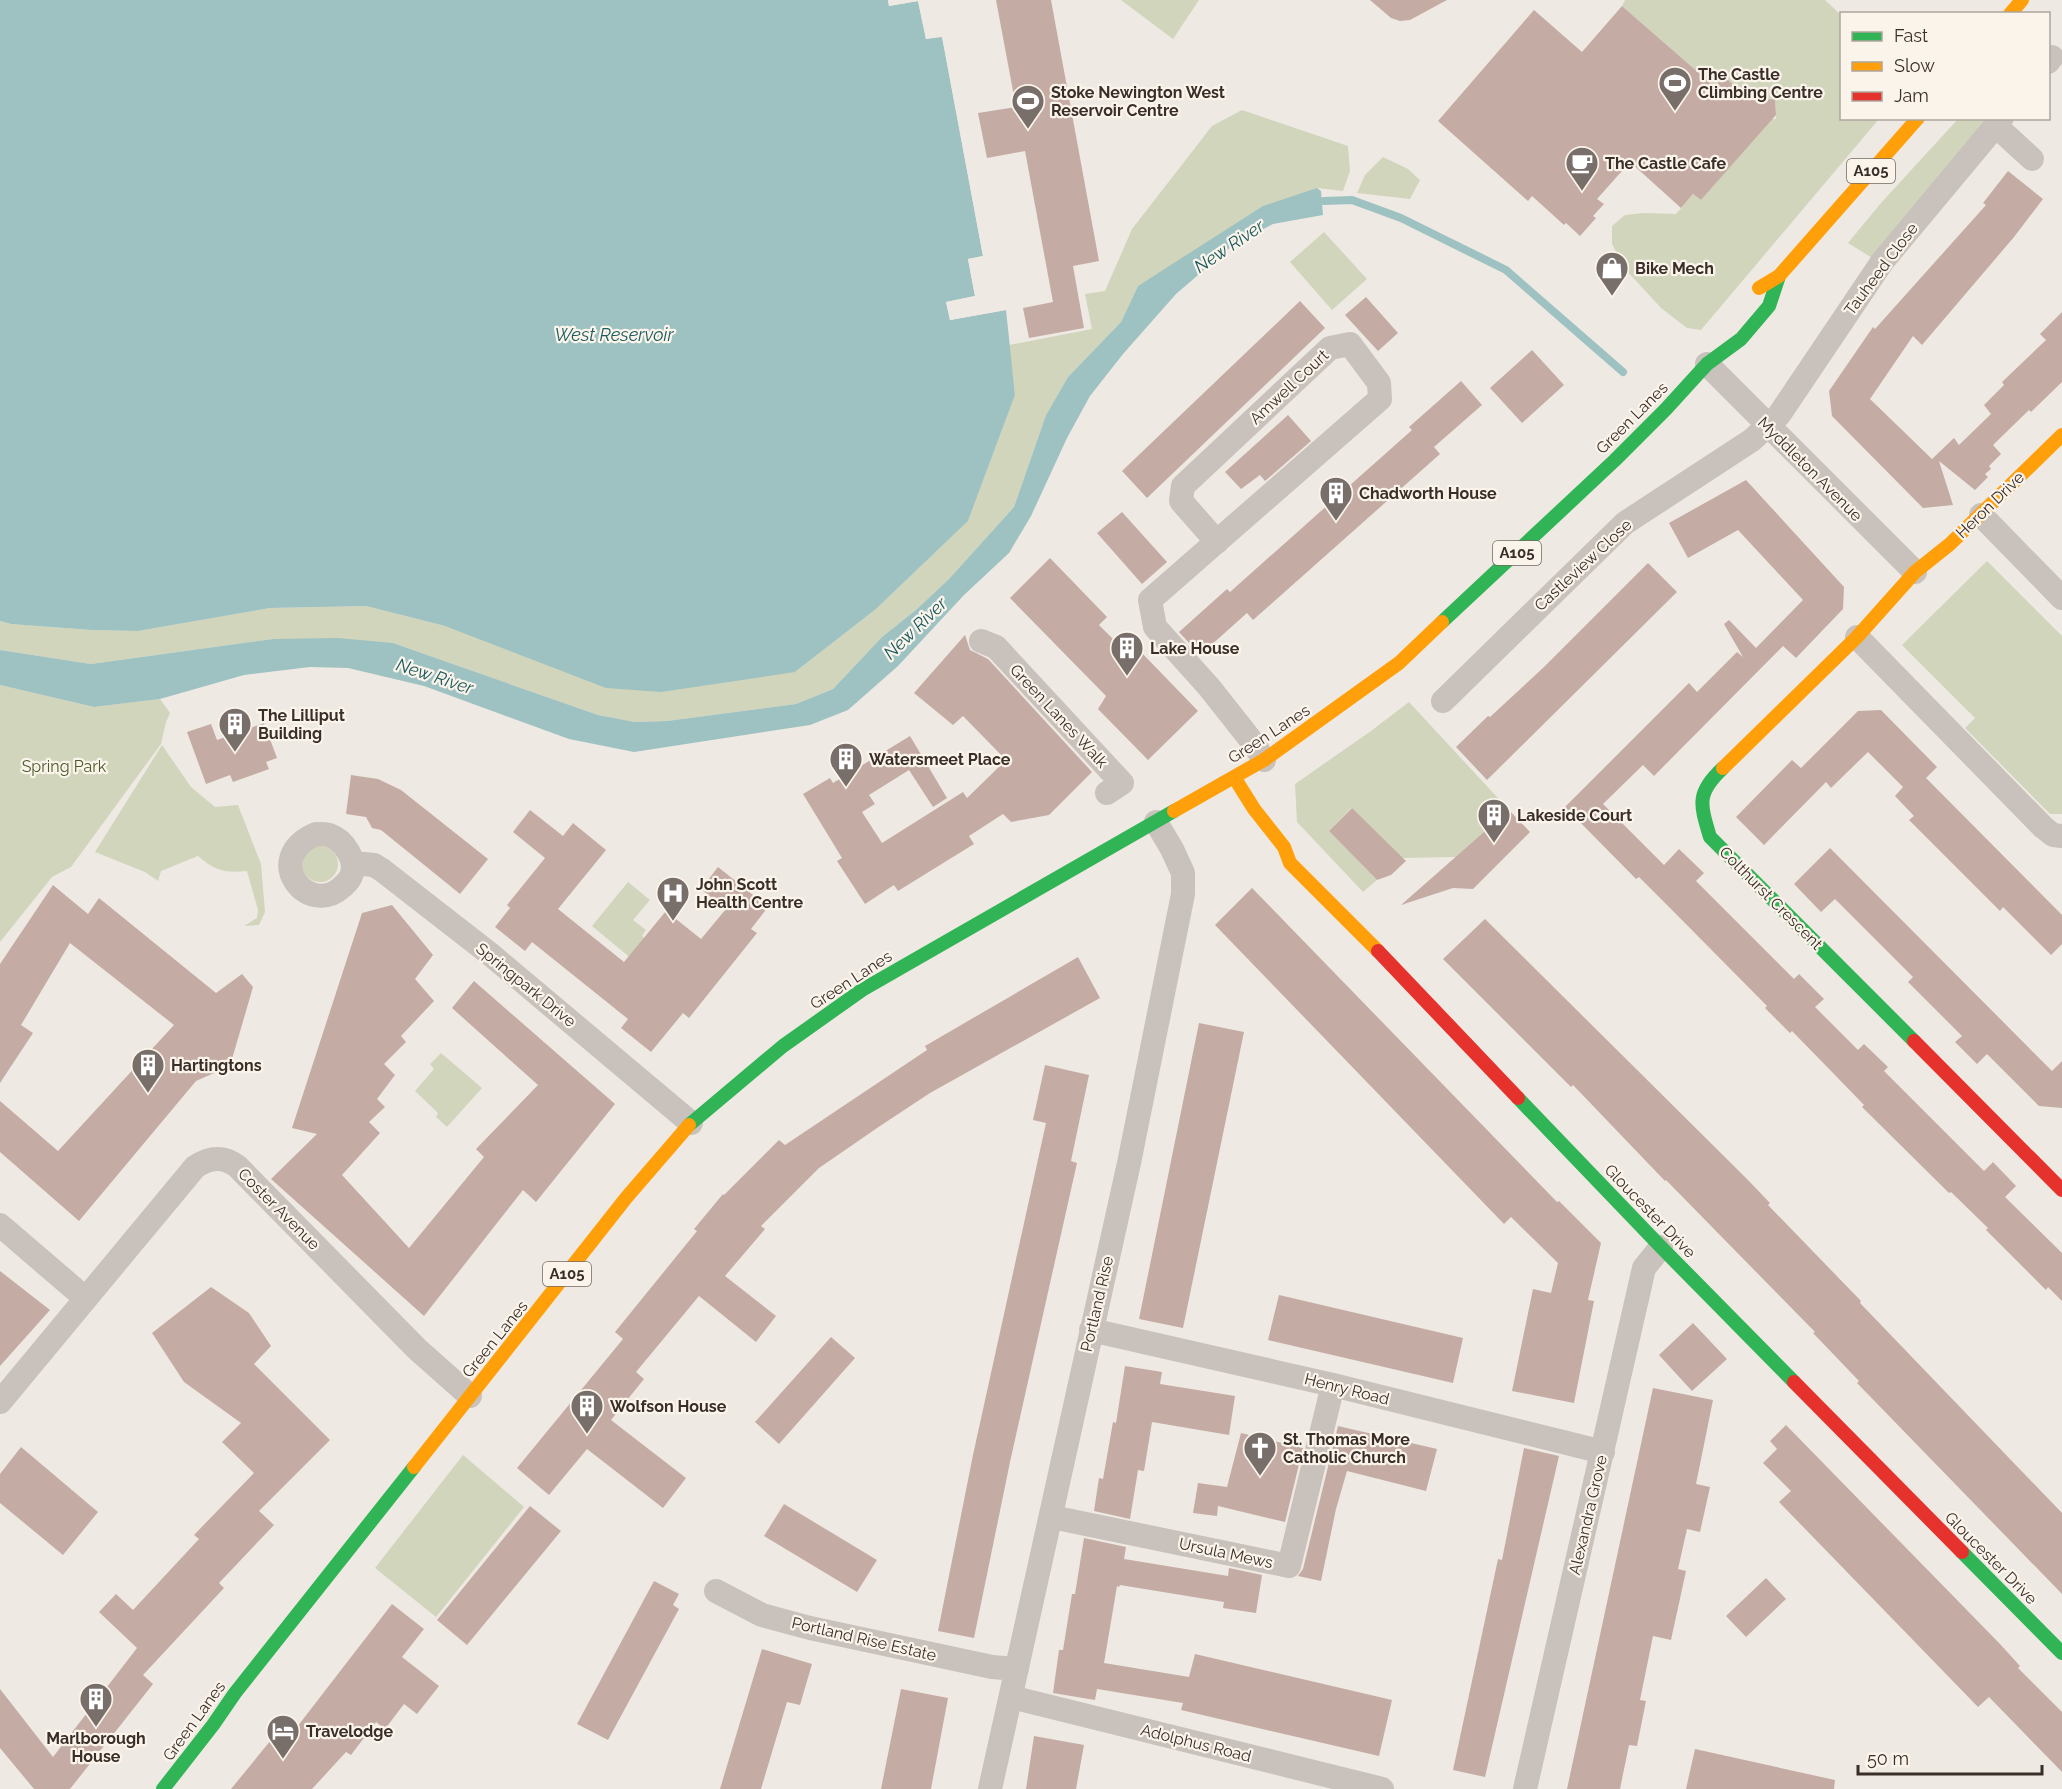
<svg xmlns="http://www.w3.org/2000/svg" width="2062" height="1789" font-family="Raleway,sans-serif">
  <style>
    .green { fill: #d1d5bc }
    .water { fill: #9ec2c1 }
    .pier { fill: #efe9e3 }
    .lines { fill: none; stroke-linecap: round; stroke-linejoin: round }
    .stream { stroke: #9ec2c1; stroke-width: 8 }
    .building { fill: #c4aca4 }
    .street { stroke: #c9c2bc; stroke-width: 24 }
    .fast { stroke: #30b455; stroke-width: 14 }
    .slow { stroke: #ff9f0a; stroke-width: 14 }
    .jam { stroke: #e5322d; stroke-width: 14 }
    .labels { text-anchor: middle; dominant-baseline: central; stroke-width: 4.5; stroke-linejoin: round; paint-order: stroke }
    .shield { fill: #fbf4eb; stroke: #746963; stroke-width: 1.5 }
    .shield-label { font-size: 15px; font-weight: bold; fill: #3a2e29 }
    .poi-label { font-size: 16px; font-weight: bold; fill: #3a2e29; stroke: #fbf4eb; text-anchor: start }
    .street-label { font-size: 16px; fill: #3a2e29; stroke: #fbf4eb }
    .park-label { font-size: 16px; fill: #495a2b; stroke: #fbf4eb }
    .water-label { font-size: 18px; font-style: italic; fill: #1c5b5f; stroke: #fbf4eb }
  </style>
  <rect width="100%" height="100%" fill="#efe9e3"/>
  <path class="green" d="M1121,0H1199L1173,39Z
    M1625,0H1825L1841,15L1842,118L1879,119L1701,330L1687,328L1661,308L1626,270L1612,244V226L1625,215L1644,213L1676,214L1693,194L1701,200L1765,127L1756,119H1776L1775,99H1755V105L1724,77L1715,87L1622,6Z
    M1242,110L1348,146L1350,171L1343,191L1317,188L1138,286L1121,322L1068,377L1046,415L1014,507L949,579L917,609L882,637L833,689L796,704L667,721L635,722L598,715L393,643L273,639L91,664L0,650V621L11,624L91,630L138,631L270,608L366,606L445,626L795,672L876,609L968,521L1015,395L1009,345L1092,329L1085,294L1105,291L1132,229L1212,126Z
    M1958,119H1989L1874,259L1848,243L1881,203Z
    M1383,157L1408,169L1420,180L1410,199L1357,193L1365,175Z
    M1324,232L1367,279L1332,310L1290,262Z
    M1987,561L2062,636V814H2050L1965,728L1975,718L1902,645Z
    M0,685L94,707L160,699L170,713L166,722L161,744L71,867L52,877L0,942Z
    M1409,702L1509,810L1456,857L1402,858L1351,808L1329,831L1377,880L1363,892L1297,822L1295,784L1371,731Z
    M162,745L191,787L215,807L238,805L261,864L265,912L259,925L244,926L257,918L258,910L247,871C225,873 215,871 198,856L161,871L158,881L145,872L95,852Z
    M302 864a18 18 0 1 1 36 0a18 18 0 1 1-36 0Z
    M628,882L650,900L633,920L646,930L642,936L677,965L662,984L592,926Z
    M441,1053L482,1088L447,1127L436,1117L438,1113L415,1091L434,1069L430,1064Z
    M463,1455L524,1507L436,1617L375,1568Z"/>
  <path class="water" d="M0,0H888L889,6L918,1L926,39L942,36L983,256L968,259L975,296L946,302L950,320L1006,310L1015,395L968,521L876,609L795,672L661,692L606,688L445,626L366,606L270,608L138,631L91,630L11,624L0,621Z
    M1317,188L1321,191L1323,215L1273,224L1233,245L1176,294L1123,354L1090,396L1067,438L1031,516L1009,553L964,595L898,666L848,710L810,725L634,752L569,739L424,686L348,668L310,667L244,675L160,699L94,707L0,685V650L91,664L273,639L338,638L393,643L598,715L635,722L667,721L796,704L833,689L882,637L917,609L949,579L1014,507L1046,415L1068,377L1121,322L1138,286L1263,206Z"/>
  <path class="pier" d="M888,0H891V2L921,0L928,36L942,33L945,36L986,256L984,259L971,261L977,298L950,304L952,317L1005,307L1006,310L950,320L946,302L975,296L968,259L983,256L942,37L926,39L918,1L889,6Z"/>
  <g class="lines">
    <path class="stream" d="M1324,201L1352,200L1401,218L1506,270L1623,372"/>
  </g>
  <path class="building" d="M996,0H1051L1099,261L1073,266L1084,328L1029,338L1023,308L1053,302L1025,151L987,158L978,113L1016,107Z
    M1370,0H1447L1410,20L1400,21L1391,18Z
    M1622,6L1715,87L1724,76L1749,100L1775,99L1776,115L1701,200L1693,194L1681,208L1630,162L1597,199L1604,204L1593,216L1596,218L1580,236L1566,223L1564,225L1532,196L1528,201L1438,121L1534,10L1582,52Z
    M2008,171L2043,199L2014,237L1922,345L1913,336L1870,399L1932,459L1954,438L1959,445L1991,414L1984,405L2004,385L2002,382L2046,340L2040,334L2062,312V382L2031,412L2029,410L1993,445L2001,454L1989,466L1991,469L1985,474L1988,477L1975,490L1939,461L1953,505L1923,508L1832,416L1829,391L1873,327L1875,329L1986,205L1983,203Z
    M1366,297L1398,333L1378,351L1345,315Z
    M1300,301L1325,328L1147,498L1122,471Z
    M1532,350L1564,385L1522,423L1490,388Z
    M1461,381L1482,405L1434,447L1440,454L1253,620L1247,613L1200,655L1179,632L1227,589L1230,592L1412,430L1409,427Z
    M1288,415L1311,441L1265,481L1260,475L1241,489L1225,472Z
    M1746,480L1844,587L1843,609L1796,658L1783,646L1654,776L1643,765L1603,804L1664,865L1679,849L1704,873L1696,881L1794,979L1799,974L1824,999L1815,1007L1858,1050L1864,1044L1888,1067L1884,1071L1984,1171L1993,1162L2016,1186L2005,1197L2062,1253V1301L2048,1287L2046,1290L1986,1230L1988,1228L1951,1192L1949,1193L1862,1107L1864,1105L1834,1074L1792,1031L1790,1033L1765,1008L1767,1006L1676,914L1639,877L1636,879L1565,807L1689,683L1697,692L1737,652L1743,657L1724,624L1729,620L1756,648L1803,600L1738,530L1688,558L1669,523Z
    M1122,512L1167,562L1142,584L1097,533Z
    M1050,558L1107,617L1099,625L1132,658L1140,651L1198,711L1148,760L1098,709L1106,696L1010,598Z
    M1648,563L1677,592L1487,780L1456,747L1488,716L1490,717L1544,667Z
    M965,635L970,650L988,659L1092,772L1049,815L1011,822L1003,814L969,836L974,844L898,891L894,885L865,904L837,861L842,858L803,794L830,778L833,783L910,736L947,798L933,807L909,770L869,795L875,804L862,812L882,843L963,792L967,798L1006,760L963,716L953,725L914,693Z
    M1881,710L1937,767L1926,778L2062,915V944L2051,955L2003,907L2000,911L1909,820L1914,816L1895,796L1903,787L1868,752L1831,788L1826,782L1764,845L1736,817L1792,760L1801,768L1858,711Z
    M264,723L277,758L266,762L269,769L233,782L230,775L206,784L187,732L211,724L217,740Z
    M351,775L378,779L401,790L488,859L460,894L381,830L372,828L366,817L346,814Z
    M1352,808L1406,861L1391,875L1377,880L1329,831Z
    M530,810L563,836L573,823L606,850L558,909L624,962L666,911L701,939L726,909L701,889L718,867L768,907L751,929L757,933L689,1018L683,1013L651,1052L621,1028L628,1019L532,942L525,951L495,927L510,908L507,905L545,858L513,832Z
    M1509,810L1530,832L1473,889L1453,888L1401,905Z
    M1830,848L2052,1071L2062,1061V1108L2039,1106L1987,1054L1977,1064L1955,1042L1962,1036L1908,982L1913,977L1835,899L1821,912L1794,884Z
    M53,885L88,914L99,898L216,993L242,974L253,987L230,1066L196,1081L79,1221L0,1152V1101L58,1151L174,1025L70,943L21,1025L33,1033L0,1083V964Z
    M1252,888L1557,1202L1559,1201L1601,1243L1588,1300L1594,1301L1574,1403L1512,1391L1533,1289L1551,1293L1558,1263L1511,1217L1504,1224L1215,925Z
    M392,905L433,955L415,979L434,1001L401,1036L406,1042L384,1064L395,1075L377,1099L385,1107L369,1122L380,1133L342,1175L409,1248L484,1157L476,1149L538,1085L452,1008L474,981L615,1104L536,1202L523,1190L424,1316L271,1179L317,1134L292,1128L362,913Z
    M1485,919L1747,1179L1770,1203L1768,1205L1861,1301L1860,1303L2062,1513V1594L1857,1383L1859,1381L1813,1333L1815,1332L1713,1228L1666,1180L1665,1181L1573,1085L1571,1087L1443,959Z
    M1078,957L1100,998L930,1093L880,1126L819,1168L761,1226L765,1229L725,1276L776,1316L756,1342L699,1296L636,1372L644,1379L611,1420L686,1478L663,1508L587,1449L549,1495L517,1468L623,1339L615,1332L697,1231L694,1229L723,1194L724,1195L779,1140L785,1145L927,1050L925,1046Z
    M1199,1023L1244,1032L1183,1328L1139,1319Z
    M1045,1065L1089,1075L1071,1161L1077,1163L1010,1462L974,1638L938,1631L973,1455L1046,1123L1033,1120Z
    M0,1271L50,1310L0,1366Z
    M211,1287L249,1313L271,1346L254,1364L330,1440L259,1511L274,1525L219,1583L224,1588L143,1675L153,1684L70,1789H34L0,1748V1689L53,1757L137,1648L99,1612L116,1594L133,1610L199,1539L194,1535L254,1473L222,1442L241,1423L184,1382L152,1333Z
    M1279,1295L1463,1338L1453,1383L1268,1340Z
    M1693,1323L1727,1359L1692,1391L1659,1355Z
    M831,1337L855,1358L779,1444L755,1422Z
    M1125,1366L1162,1372L1160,1384L1235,1396L1229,1435L1152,1422L1144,1471L1138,1470L1130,1519L1094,1511L1099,1478L1103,1479L1113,1422L1116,1423Z
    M1653,1388L1713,1400L1696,1484L1710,1487L1700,1532L1687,1529L1678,1569L1686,1571L1671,1640L1653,1636L1640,1700L1646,1701L1637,1746L1629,1745L1620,1789H1567Z
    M1786,1425L2000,1644L2020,1666L2018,1668L2062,1712V1772L1989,1697L1978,1707L1779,1502L1791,1491L1763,1463L1777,1449L1770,1441Z
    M1338,1426L1437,1449L1426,1491L1347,1471L1336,1509L1321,1581L1298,1576L1303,1569Z
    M1241,1433L1303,1448L1285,1522L1218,1506L1217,1516L1193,1513L1198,1483L1227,1487Z
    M21,1447L98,1512L63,1555L0,1503V1474Z
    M1524,1448L1559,1456L1485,1777L1453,1770L1498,1559L1502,1560Z
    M784,1504L877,1560L857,1592L764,1536Z
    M530,1506L561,1531L467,1645L437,1620Z
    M1084,1538L1126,1547L1124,1559L1228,1576L1229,1568L1262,1575L1256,1613L1223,1608L1224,1602L1120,1585L1119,1587L1117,1586L1104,1663L1189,1677L1195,1654L1392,1700L1379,1756L1181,1710L1183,1703L1097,1689L1095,1700L1053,1693L1059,1650H1063L1072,1594H1075Z
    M1766,1578L1786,1599L1746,1637L1726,1616Z
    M654,1581L679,1594L673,1605L679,1609L608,1740L577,1724Z
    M392,1604L424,1629L402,1657L439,1686L417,1714L404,1704L385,1729L376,1722L351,1755L346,1752L312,1789H231L271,1740L280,1747L286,1739L287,1740Z
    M762,1649L812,1664L800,1705L787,1702L761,1789H720Z
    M901,1689L948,1698L931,1789H881Z
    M1034,1736L1084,1745L1076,1789H1026Z
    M1695,1749L1835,1780L1834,1789H1686Z"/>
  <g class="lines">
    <path class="street" d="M2048,62L2052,57
      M1996,126L2032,159
      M1707,364L1915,572
      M1981,515L2062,598
      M1217,542L1181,501L1183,486L1330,348L1350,344L1379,383L1380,399L1150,600L1155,627L1209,687L1254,744L1264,760
      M1857,637L2043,827L2053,835L2062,836
      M981,641L996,647L1122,783L1107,793
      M1443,701L1625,523L1752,440L1779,415L1882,262L2002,118
      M316,834C320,834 325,834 329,835C344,840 358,861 351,876C350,880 345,884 342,887C308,918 260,858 316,834Z
      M353,863L374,865L382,870L490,954L691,1123
      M0,1225L85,1298
      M1091,1330L1333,1385L1603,1452
      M0,1402L195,1167C210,1157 223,1156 237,1166L417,1349L470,1396
      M1052,1517L1289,1566L1333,1385
      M716,1591L762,1615L810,1628L992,1667L1017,1669
      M1011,1697L1382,1789
      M990,1789L1129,1163L1183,894V873L1172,849L1156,822
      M1525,1789L1644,1268L1661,1247"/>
    <path class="fast" d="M1442,622L1615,460L1666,409L1707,364L1741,339L1769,306L1779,276
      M1723,768C1696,793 1700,804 1710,837L1914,1041
      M1518,1098L1661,1247L1794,1382
      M689,1125L783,1046L862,990L1174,811
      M1962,1552L2062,1653
      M163,1789L213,1725L235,1693L414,1467"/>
    <path class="slow" d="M2010,14L2022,0
      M1759,288L1779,276L1918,118
      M1723,768L1857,637L1915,572L1950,544L2062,435
      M1234,777L1254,809L1284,847L1290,863L1378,951
      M1174,811L1264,760L1399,663L1442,622
      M414,1467L626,1198L689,1125"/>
    <path class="jam" d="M1378,951L1518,1098
      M1914,1041L2062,1190
      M1794,1382L1962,1552"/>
  </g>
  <defs>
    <g id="stadium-pin" transform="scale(1.725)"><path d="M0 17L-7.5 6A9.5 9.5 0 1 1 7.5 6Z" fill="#796f6a" stroke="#fbf4eb"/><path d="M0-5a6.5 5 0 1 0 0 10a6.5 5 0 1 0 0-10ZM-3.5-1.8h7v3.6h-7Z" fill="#fff"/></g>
    <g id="cafe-pin" transform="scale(1.725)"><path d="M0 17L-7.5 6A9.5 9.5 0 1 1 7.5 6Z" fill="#796f6a" stroke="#fbf4eb"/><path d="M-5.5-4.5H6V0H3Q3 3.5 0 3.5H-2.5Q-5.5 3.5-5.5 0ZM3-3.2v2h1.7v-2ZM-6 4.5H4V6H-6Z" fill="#fff"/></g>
    <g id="shop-pin" transform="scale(1.725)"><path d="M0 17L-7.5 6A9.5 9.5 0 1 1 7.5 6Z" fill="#796f6a" stroke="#fbf4eb"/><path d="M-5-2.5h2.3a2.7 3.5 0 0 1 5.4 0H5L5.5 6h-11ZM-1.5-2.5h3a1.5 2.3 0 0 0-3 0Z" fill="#fff"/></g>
    <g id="building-pin" transform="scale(1.725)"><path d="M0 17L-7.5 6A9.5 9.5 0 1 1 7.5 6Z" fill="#796f6a" stroke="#fbf4eb"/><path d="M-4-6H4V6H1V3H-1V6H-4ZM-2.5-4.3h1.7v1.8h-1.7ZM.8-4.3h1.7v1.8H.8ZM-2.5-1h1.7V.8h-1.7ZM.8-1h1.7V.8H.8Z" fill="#fff"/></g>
    <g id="hospital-pin" transform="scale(1.725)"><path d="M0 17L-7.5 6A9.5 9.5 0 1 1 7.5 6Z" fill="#796f6a" stroke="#fbf4eb"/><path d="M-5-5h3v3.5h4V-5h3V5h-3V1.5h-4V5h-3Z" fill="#fff"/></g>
    <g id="church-pin" transform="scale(1.725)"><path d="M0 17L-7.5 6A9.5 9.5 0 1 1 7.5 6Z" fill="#796f6a" stroke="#fbf4eb"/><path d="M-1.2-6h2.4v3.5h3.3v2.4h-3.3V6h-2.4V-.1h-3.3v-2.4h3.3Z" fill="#fff"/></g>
    <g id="hotel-pin" transform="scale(1.725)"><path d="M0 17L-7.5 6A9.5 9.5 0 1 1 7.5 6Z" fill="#796f6a" stroke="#fbf4eb"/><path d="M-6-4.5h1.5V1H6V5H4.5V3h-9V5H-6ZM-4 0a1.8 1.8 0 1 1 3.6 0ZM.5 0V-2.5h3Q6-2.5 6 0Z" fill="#fff"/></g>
  </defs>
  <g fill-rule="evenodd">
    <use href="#stadium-pin" x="1675" y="83"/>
    <use href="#stadium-pin" x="1028" y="101"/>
    <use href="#cafe-pin" x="1582" y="163"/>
    <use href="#shop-pin" x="1612" y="268"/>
    <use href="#building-pin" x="1336" y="493"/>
    <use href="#building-pin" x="1127" y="648"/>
    <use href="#building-pin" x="235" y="724"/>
    <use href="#building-pin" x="846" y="759"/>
    <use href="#building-pin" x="1494" y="815"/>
    <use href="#hospital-pin" x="673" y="893"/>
    <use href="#building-pin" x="148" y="1065"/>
    <use href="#building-pin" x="587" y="1406"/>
    <use href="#church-pin" x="1260" y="1448"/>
    <use href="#building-pin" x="96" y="1699"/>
    <use href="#hotel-pin" x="283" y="1731"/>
  </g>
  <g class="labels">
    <g class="shield">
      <rect x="1847" y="159" width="48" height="24" rx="4.5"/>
      <rect x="1493" y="541" width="48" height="24" rx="4.5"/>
      <rect x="543" y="1262" width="48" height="24" rx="4.5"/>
    </g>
    <g class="shield-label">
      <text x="1871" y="171">A105</text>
      <text x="1517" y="553">A105</text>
      <text x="567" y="1274">A105</text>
    </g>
    <g class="poi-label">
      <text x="1698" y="74">The Castle<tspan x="1698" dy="18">Climbing Centre</tspan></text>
      <text x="1051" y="92">Stoke Newington West<tspan x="1051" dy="18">Reservoir Centre</tspan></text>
      <text x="1605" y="163">The Castle Cafe</text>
      <text x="1635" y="268">Bike Mech</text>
      <text x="1359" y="493">Chadworth House</text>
      <text x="1150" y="648">Lake House</text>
      <text x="258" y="715">The Lilliput<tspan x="258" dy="18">Building</tspan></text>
      <text x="869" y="759">Watersmeet Place</text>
      <text x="1517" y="815">Lakeside Court</text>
      <text x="696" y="884">John Scott<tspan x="696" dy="18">Health Centre</tspan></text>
      <text x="171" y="1065">Hartingtons</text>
      <text x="610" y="1406">Wolfson House</text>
      <text x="1283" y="1439">St. Thomas More<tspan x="1283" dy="18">Catholic Church</tspan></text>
      <text x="306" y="1731">Travelodge</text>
      <text x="96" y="1738" text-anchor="middle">Marlborough<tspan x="96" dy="18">House</tspan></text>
    </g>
    <g class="street-label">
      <text transform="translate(1881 269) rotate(-53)">Tauheed Close</text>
      <text transform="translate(1289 387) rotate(-43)">Amwell Court</text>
      <text transform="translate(1632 418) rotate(-45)">Green Lanes</text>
      <text transform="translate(1810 469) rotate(45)">Myddleton Avenue</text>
      <text transform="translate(1990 505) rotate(-44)">Heron Drive</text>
      <text transform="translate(1583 565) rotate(-43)">Castleview Close</text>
      <text transform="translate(1059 716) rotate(47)">Green Lanes Walk</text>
      <text transform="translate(1269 734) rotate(-33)">Green Lanes</text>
      <text transform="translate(1771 898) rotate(45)">Colthurst Crescent</text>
      <text transform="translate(851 980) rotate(-33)">Green Lanes</text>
      <text transform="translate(526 985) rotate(39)">Springpark Drive</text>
      <text transform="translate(279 1209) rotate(45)">Coster Avenue</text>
      <text transform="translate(1650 1211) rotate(46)">Gloucester Drive</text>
      <text transform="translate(1097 1304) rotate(-77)">Portland Rise</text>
      <text transform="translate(495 1339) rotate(-51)">Green Lanes</text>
      <text transform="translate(1347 1389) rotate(14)">Henry Road</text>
      <text transform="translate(1588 1515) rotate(-77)">Alexandra Grove</text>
      <text transform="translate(1226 1553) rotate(12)">Ursula Mews</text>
      <text transform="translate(1991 1558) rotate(45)">Gloucester Drive</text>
      <text transform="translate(864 1639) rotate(13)">Portland Rise Estate</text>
      <text transform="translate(194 1721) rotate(-54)">Green Lanes</text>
      <text transform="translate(1196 1743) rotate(14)">Adolphus Road</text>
    </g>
    <g class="park-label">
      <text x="64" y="766">Spring Park</text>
    </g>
    <g class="water-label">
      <text transform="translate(1229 246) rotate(-34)">New River</text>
      <text x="614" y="334">West Reservoir</text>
      <text transform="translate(915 628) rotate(-44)">New River</text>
      <text transform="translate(435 676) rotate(18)">New River</text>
    </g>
  </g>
  <rect x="1840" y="12" width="210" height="108" fill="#fbf4eb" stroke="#aea59d" stroke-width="1.5"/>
  <rect x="1852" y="32" width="30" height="9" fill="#30b455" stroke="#aea59d" stroke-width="1.5"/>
  <text x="1894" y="42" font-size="18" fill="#3a2e29">Fast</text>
  <rect x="1852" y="62" width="30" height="9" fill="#ff9f0a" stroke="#aea59d" stroke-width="1.5"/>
  <text x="1894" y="72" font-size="18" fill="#3a2e29">Slow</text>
  <rect x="1852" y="92" width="30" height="9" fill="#e5322d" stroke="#aea59d" stroke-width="1.5"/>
  <text x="1894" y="102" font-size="18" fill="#3a2e29">Jam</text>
  <path d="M1858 1765v9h184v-9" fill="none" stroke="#3a2e29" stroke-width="3"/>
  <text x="1867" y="1765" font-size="18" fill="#3a2e29" stroke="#fbf4eb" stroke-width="4.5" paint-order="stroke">50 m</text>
</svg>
